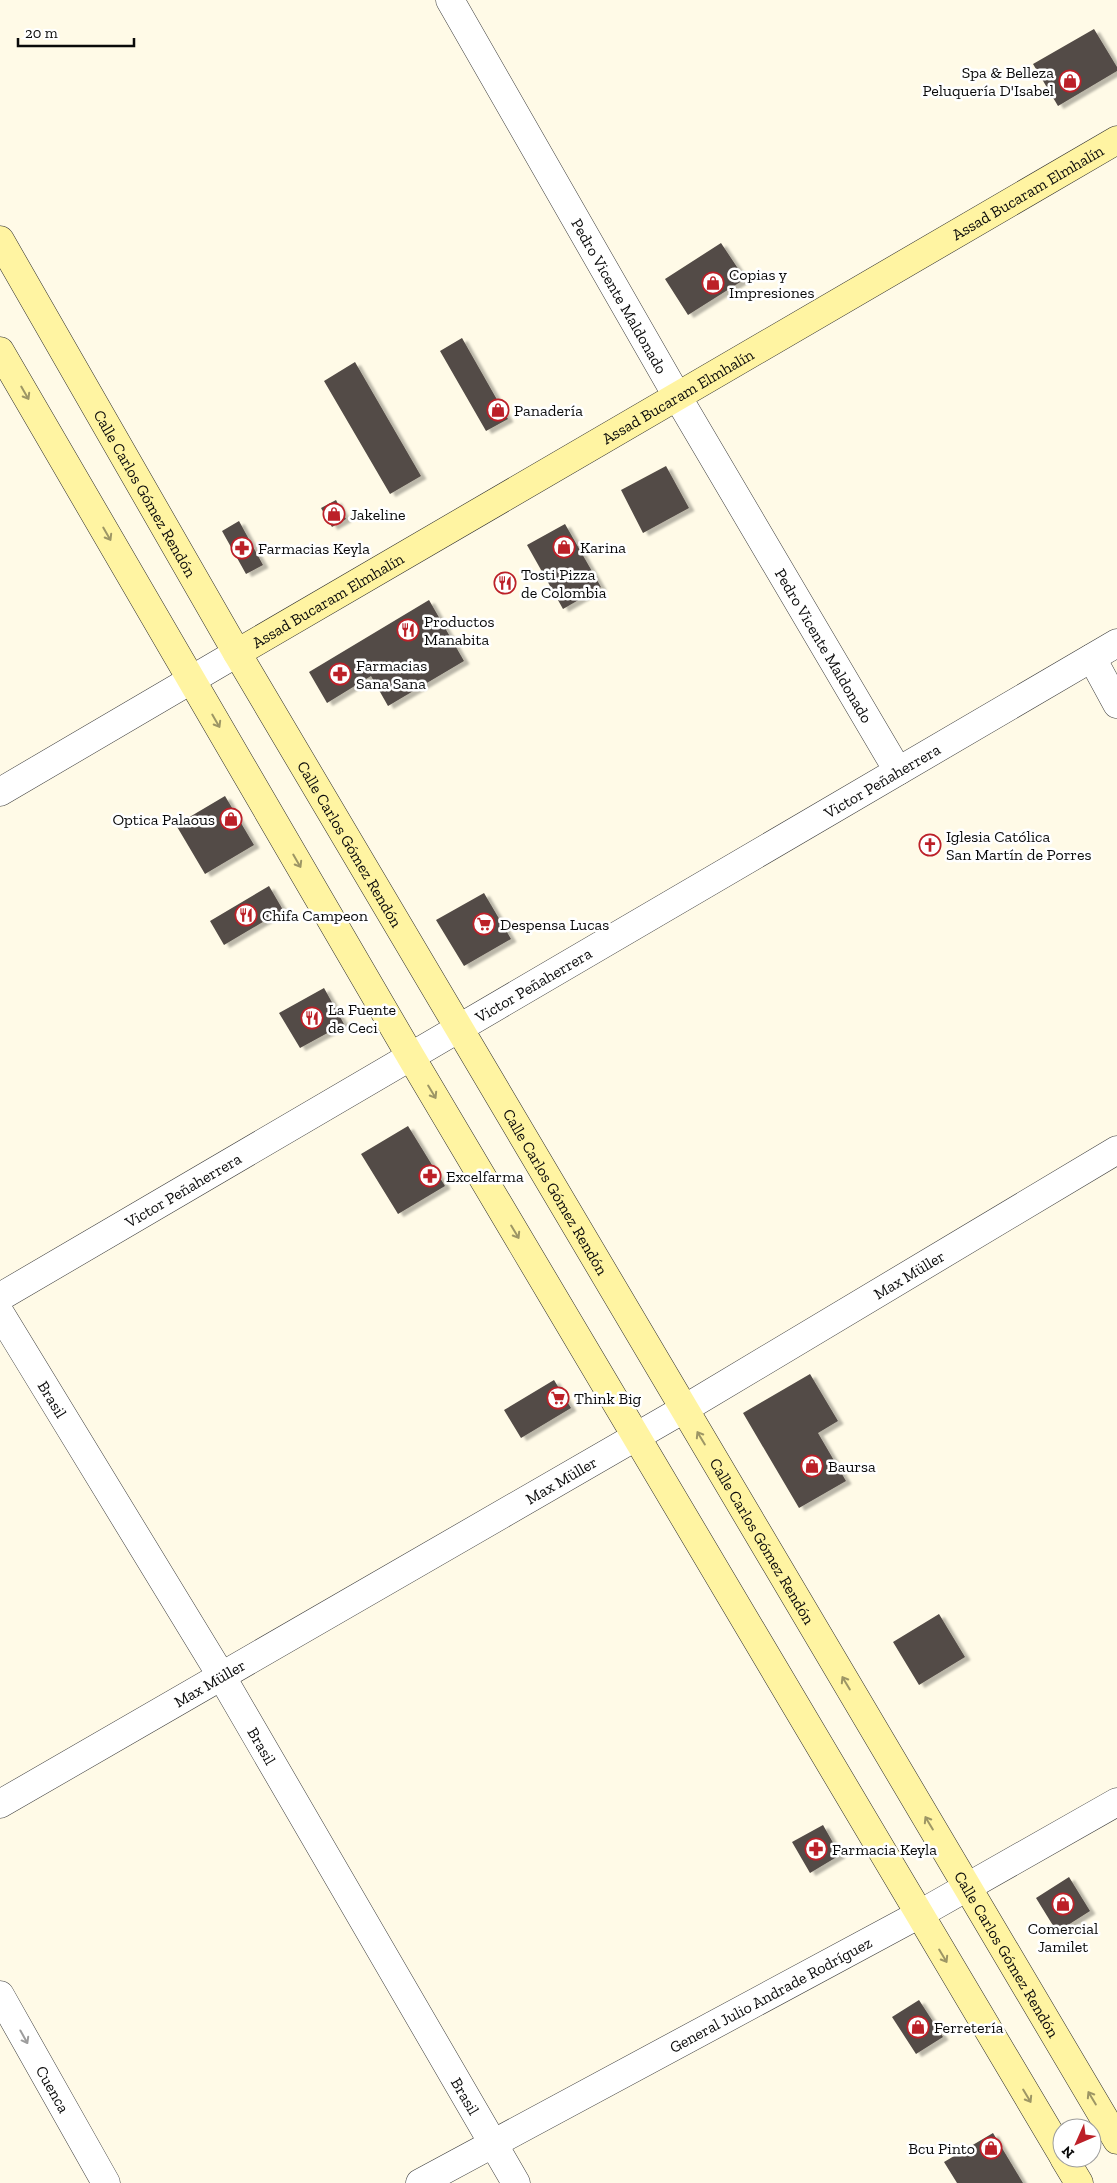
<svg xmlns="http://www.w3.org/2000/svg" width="1117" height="2183" font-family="'Zilla Slab',serif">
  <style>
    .building { fill: #534b46; filter: url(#shadow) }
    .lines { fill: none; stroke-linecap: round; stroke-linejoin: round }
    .street-casing { stroke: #3d3d3d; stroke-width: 29 }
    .secondary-casing { stroke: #2c2c2c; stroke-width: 29 }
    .street { stroke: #fff; stroke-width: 28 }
    .secondary { stroke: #fff4a2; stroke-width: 28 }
    .oneway { stroke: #9d9665 }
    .oneway2 { stroke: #9d9d9d }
    .labels { text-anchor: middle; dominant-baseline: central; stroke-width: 5; stroke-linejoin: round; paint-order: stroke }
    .poi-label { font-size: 16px; fill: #0a0a0a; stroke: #fff; text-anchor: start }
    .street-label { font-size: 16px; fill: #0a0a0a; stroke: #fff }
  </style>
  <defs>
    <filter id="shadow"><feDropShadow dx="5.5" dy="3" stdDeviation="1" flood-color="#0004"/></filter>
  </defs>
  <rect width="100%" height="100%" fill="#fffae7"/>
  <path class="building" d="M1094,29L1117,67V71L1058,106L1033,64Z
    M721,243L745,279L688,315L665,279Z
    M462,338L508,419L486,431L440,351Z
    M355,362L421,476L390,494L324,381Z
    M666,466L689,508L643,533L621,490Z
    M336,500L346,519L332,527L321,508Z
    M239,521L263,565L246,574L222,531Z
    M565,524L601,587L563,609L527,545Z
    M429,600L464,661L388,706L371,676L327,703L309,672Z
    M225,796L254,845L205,874L176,825Z
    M269,886L283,910L224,945L210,921Z
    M484,893L511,939L464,966L436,920Z
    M324,988L344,1024L300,1048L279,1013Z
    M408,1126L445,1186L398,1214L361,1154Z
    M810,1374L838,1421L818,1433L846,1481L799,1508L743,1413Z
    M554,1380L571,1408L521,1438L504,1410Z
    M939,1614L965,1657L919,1685L893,1642Z
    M823,1825L840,1855L810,1873L792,1842Z
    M1069,1877L1090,1911L1057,1932L1036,1898Z
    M919,2000L943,2037L916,2054L892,2017Z
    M993,2133L1023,2183H957L944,2162Z"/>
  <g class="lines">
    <g class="street-casing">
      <g id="street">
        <path id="s1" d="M450,0L677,396L898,771"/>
        <path d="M1092,658L1117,704"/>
        <path d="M0,792L237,653"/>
        <path id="s2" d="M0,1297L1117,643"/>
        <path id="s3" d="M0,1313L222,1677L516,2183"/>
        <path id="s4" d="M0,1804L684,1409L1117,1150"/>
        <path id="s5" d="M0,1995L106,2183"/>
        <path id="s6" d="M420,2183L918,1915L1117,1802"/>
      </g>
    </g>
    <g class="secondary-casing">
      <g id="secondary">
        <path id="s7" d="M0,240L237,653L1117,2140"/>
        <path d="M0,351L411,1057L1062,2154"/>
        <path id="s8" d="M237,653L1117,140"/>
        <path d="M1064,2158L1079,2183"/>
      </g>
    </g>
    <use href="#street" class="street"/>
    <use href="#secondary" class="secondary"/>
  </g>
  <defs><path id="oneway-shaft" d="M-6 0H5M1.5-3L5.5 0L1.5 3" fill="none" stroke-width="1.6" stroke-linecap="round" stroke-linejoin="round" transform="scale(1.25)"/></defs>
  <g class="oneway">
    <use href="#oneway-shaft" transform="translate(25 393) rotate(60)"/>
    <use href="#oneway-shaft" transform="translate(107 534) rotate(60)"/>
    <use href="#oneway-shaft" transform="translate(216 721) rotate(60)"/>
    <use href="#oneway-shaft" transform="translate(297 861) rotate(60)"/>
    <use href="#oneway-shaft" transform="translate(432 1092) rotate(59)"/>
    <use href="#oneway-shaft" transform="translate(515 1232) rotate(59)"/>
    <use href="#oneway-shaft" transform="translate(701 1438) rotate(-121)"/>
    <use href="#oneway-shaft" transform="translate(846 1683) rotate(-121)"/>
    <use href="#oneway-shaft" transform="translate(929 1823) rotate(-121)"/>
    <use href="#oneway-shaft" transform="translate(943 1956) rotate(59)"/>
    <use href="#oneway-shaft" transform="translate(1027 2096) rotate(59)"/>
    <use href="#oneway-shaft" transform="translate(1092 2098) rotate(-121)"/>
  </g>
  <use class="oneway2" href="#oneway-shaft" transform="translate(24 2037) rotate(61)"/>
  <defs>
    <g id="shop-ring" transform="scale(1.125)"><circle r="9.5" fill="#fff" stroke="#bc2028" stroke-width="1.5"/><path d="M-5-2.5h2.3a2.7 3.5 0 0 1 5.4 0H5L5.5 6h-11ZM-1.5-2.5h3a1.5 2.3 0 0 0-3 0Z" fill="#bc2028"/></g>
    <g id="pharmacy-ring" transform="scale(1.125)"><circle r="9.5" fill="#fff" stroke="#bc2028" stroke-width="1.5"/><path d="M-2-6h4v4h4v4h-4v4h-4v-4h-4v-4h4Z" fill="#bc2028"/></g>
    <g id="restaurant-ring" transform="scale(1.125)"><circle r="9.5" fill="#fff" stroke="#bc2028" stroke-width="1.5"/><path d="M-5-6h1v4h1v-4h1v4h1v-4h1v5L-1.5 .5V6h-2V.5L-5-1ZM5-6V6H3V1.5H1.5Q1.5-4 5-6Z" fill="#bc2028"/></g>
    <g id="church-ring" transform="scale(1.125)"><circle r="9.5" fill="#fff" stroke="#bc2028" stroke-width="1.5"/><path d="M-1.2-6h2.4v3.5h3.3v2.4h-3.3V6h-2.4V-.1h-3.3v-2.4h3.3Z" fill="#bc2028"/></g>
    <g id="supermarket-ring" transform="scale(1.125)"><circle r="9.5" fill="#fff" stroke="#bc2028" stroke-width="1.5"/><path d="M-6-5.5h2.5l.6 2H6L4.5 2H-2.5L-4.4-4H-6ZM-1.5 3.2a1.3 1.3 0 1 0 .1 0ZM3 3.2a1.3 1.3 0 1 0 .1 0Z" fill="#bc2028"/></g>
  </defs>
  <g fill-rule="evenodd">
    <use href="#shop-ring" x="1070" y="81"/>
    <use href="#shop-ring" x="713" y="283"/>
    <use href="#shop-ring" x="498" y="410"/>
    <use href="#shop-ring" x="334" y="514"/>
    <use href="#shop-ring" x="564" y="547"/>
    <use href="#pharmacy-ring" x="242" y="548"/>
    <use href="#restaurant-ring" x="505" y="583"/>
    <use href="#restaurant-ring" x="408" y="630"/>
    <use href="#pharmacy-ring" x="340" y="674"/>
    <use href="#shop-ring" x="231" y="819"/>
    <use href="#church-ring" x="930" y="845"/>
    <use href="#restaurant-ring" x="246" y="915"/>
    <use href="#supermarket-ring" x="484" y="924"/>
    <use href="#restaurant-ring" x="312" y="1018"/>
    <use href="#pharmacy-ring" x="430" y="1176"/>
    <use href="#supermarket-ring" x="558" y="1398"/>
    <use href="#shop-ring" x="812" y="1466"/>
    <use href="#pharmacy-ring" x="816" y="1849"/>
    <use href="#shop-ring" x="1063" y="1904"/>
    <use href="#shop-ring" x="918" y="2027"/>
    <use href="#shop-ring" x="991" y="2148"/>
  </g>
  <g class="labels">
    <g class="poi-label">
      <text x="1054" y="72" text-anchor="end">Spa &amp; Belleza<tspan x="1054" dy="18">Peluquería D'Isabel</tspan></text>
      <text x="729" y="274">Copias y<tspan x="729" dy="18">Impresiones</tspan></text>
      <text x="514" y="410">Panadería</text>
      <text x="350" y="514">Jakeline</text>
      <text x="580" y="547">Karina</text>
      <text x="258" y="548">Farmacias Keyla</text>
      <text x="521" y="574">Tosti Pizza<tspan x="521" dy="18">de Colombia</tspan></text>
      <text x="424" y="621">Productos<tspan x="424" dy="18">Manabita</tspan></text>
      <text x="356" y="665">Farmacias<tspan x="356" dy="18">Sana Sana</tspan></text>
      <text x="215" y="819" text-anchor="end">Optica Palaous</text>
      <text x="946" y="836">Iglesia Católica<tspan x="946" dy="18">San Martín de Porres</tspan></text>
      <text x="262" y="915">Chifa Campeon</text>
      <text x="500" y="924">Despensa Lucas</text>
      <text x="328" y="1009">La Fuente<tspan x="328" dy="18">de Ceci</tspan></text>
      <text x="446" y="1176">Excelfarma</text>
      <text x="574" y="1398">Think Big</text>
      <text x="828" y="1466">Baursa</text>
      <text x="832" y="1849">Farmacia Keyla</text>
      <text x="1063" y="1928" text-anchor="middle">Comercial<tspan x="1063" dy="18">Jamilet</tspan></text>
      <text x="934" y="2027">Ferretería</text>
      <text x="975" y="2148" text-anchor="end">Bcu Pinto</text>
    </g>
    <g class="street-label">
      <text stroke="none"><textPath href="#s8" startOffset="915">Assad Bucaram Elmhalín</textPath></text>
      <text stroke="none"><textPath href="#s1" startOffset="341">Pedro Vicente Maldonado</textPath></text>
      <text stroke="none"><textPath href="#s8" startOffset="510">Assad Bucaram Elmhalín</textPath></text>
      <text stroke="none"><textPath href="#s7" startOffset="292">Calle Carlos Gómez Rendón</textPath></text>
      <text stroke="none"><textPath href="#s8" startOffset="105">Assad Bucaram Elmhalín</textPath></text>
      <text stroke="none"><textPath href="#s1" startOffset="746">Pedro Vicente Maldonado</textPath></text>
      <text stroke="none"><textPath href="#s2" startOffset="1022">Victor Peñaherrera</textPath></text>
      <text stroke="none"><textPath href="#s7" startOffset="698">Calle Carlos Gómez Rendón</textPath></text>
      <text stroke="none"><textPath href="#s2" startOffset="618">Victor Peñaherrera</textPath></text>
      <text stroke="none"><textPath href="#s2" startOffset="212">Victor Peñaherrera</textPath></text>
      <text stroke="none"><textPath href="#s7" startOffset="1102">Calle Carlos Gómez Rendón</textPath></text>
      <text stroke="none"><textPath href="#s4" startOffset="1052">Max Müller</textPath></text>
      <text stroke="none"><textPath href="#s3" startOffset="101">Brasil</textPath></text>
      <text stroke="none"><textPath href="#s4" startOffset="648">Max Müller</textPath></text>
      <text stroke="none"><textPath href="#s7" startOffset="1508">Calle Carlos Gómez Rendón</textPath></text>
      <text stroke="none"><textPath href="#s4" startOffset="242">Max Müller</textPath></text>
      <text stroke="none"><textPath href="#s3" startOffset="506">Brasil</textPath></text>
      <text stroke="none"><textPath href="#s7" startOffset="1988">Calle Carlos Gómez Rendón</textPath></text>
      <text stroke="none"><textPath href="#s6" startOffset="398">General Julio Andrade Rodríguez</textPath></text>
      <text stroke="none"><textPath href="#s5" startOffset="108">Cuenca</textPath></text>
      <text stroke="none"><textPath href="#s3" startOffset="911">Brasil</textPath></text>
    </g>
  </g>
  <g transform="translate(1077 2143) rotate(225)"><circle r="24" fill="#ffffff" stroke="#9d9d9d"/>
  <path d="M0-4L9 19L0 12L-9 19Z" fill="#bc2028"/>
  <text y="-8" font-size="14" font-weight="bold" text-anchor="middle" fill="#0a0a0a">N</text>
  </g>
  <path d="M18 38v8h116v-8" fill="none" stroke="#0a0a0a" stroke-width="2.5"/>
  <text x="25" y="38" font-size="15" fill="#0a0a0a" stroke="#ffffff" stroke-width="4" paint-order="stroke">20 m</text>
</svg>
